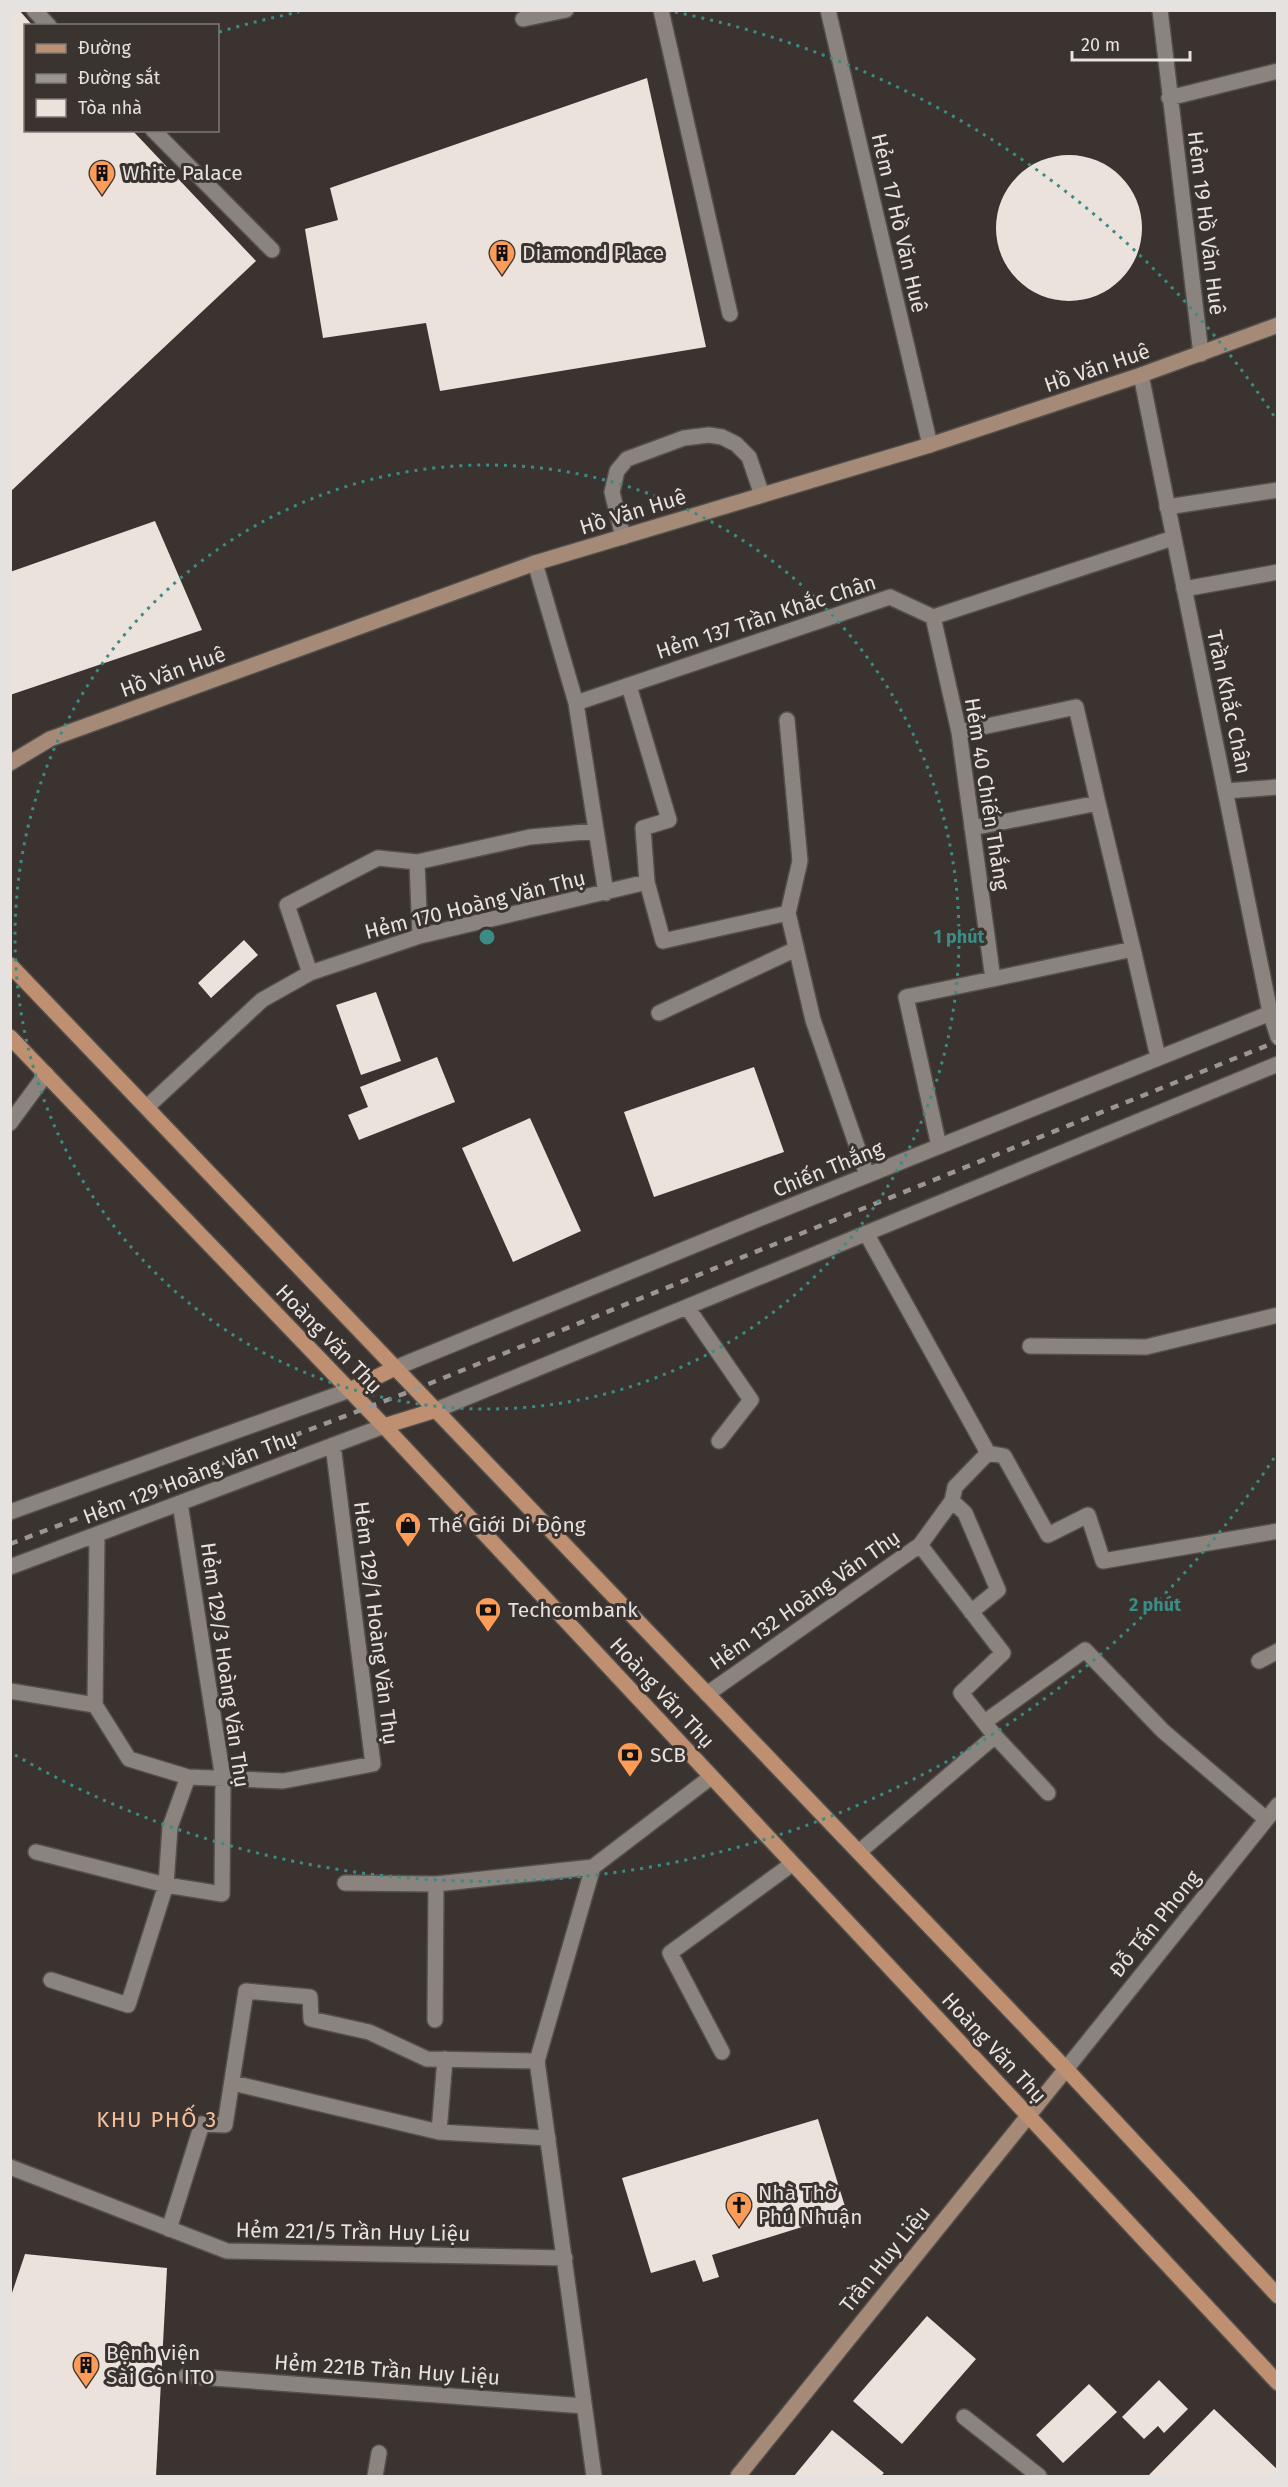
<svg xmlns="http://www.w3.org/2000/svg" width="1288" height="2487" font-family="'Fira Sans',sans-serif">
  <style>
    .building { fill: #ebe2dc }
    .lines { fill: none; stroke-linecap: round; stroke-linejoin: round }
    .lane-casing { stroke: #544f4b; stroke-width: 18 }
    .street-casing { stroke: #544f4b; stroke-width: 18 }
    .secondary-casing { stroke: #544f4b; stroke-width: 18 }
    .primary-casing { stroke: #544f4b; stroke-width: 18 }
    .lane { stroke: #8b837e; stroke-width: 15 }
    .street { stroke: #8b837e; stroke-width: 15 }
    .secondary { stroke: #a48a77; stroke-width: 15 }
    .primary { stroke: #be9071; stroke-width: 15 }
    .rail { stroke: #9c9693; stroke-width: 4.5; stroke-dasharray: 8 8; stroke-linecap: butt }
    .ring { fill: none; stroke: #3a8c85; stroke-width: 3; stroke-dasharray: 3 6 }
    .labels { text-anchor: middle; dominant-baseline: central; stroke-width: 6; stroke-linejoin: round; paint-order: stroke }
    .poi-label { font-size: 21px; fill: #e6e2df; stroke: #3a332f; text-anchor: start }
    .street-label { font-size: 21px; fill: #e6e2df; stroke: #3a332f }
    .neighbourhood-label { font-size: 22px; letter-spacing: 1.5px; fill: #f6bf9b; stroke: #3a332f }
    .centre { fill: #3a8c85; stroke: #3a332f; stroke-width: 3 }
    .ring-label { font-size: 18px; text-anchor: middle; font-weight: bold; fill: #3a8c85; stroke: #3a332f; stroke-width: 6; stroke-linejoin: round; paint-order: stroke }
  </style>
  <rect width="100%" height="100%" fill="#3a332f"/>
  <path class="building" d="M10,10H19L33,26H26V130H132L256,261L10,492Z
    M647,78L706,347L440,391L426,323L323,338L305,229L338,220L330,188Z
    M996 228a73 73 0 1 1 146 0a73 73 0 1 1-146 0Z
    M155,521L202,630L10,695V572Z
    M244,940L258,955L211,998L198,983Z
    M376,992L401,1061L361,1075L336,1005Z
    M437,1057L455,1102L359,1140L348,1115L368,1107L360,1087Z
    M754,1067L784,1152L654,1197L624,1112Z
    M530,1118L581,1231L513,1262L462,1148Z
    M818,2119L847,2213L712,2255L719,2277L703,2282L695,2260L651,2273L622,2178Z
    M25,2254L167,2268L156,2476H10V2299Z
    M927,2316L976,2359L902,2444L853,2401Z
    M1159,2380L1188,2409L1164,2433L1158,2426L1144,2439L1122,2417Z
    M1089,2384L1117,2412L1063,2463L1036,2435Z
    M1214,2409L1278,2470V2476H1148Z
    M832,2430L884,2473L881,2476H794Z"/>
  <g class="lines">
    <g class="lane-casing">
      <path id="lane" d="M661,10L730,314
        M1160,10L1201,354
        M523,19L566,10
        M1169,98L1278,71
        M1167,507L1278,490
        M623,537L612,492L617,471L627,459L684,438L709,435L722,437L736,444L749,457L762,495
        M535,563L576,703L606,893
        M1184,589L1278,572
        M933,617L959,732L993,979L1133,949L1158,1057
        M629,686L669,820L643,828L647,882L663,941L788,913
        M576,703L890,597L933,617L1173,538
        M787,720L800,861L788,913L813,1020L867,1175
        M959,732L1076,707L1098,803
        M1226,791L1278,787
        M972,828L1098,803L1133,949
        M420,936L417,862L530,837L596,831
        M310,973L287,905L378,858L417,862
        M147,1107L262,1000L310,973L420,936L647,882
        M10,1123L46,1074
        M939,1146L906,997L993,979
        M751,1222L1278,1010
        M687,1307L751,1400L719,1441
        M1030,1346L1146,1347L1278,1315
        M436,1410L1278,1064
        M988,1453L1004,1456L1048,1535L1088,1515L1103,1561L1278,1531
        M952,1501L965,1513L998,1590L971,1612
        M10,1512L350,1390
        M920,1545L1003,1653L961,1693L995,1736L1048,1793
        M10,1567L384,1426
        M1259,1661L1278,1651
        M10,1691L95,1705L129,1759L188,1777
        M707,1694L920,1545L952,1501L955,1487L988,1453L866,1233
        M95,1705L97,1535
        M986,1721L1085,1650L1163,1731L1266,1819
        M36,1852L166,1885L170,1827L188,1777L283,1781L373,1764L333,1445
        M859,1852L995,1736
        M345,1883L436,1884L593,1867
        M51,1980L128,2005L166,1885L222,1894L223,1779L180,1503
        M435,2020L436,1884
        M722,2052L670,1953L792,1864
        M233,2083L439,2132L548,2138
        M439,2132L445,2059
        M169,2229L202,2124L225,2125L246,1991L310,1997L311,2019L369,2032L427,2059L537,2061L593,1867L711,1777
        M186,2376L584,2406
        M375,2476L379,2453"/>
    </g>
    <g class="street-casing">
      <path id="street" d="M34,10L49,26
        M828,10L930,445
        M153,130L272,250
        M1141,375L1270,1012L1278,1037
        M659,1013L796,949
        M395,1368L751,1222
        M537,2061L594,2476
        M1066,2069L1278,1805
        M10,2167L227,2251L565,2258
        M964,2417L1039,2476"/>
    </g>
    <g class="secondary-casing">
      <path id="secondary" d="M10,763L50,739L535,563L930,445L1141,375L1278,325
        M738,2476L1066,2069"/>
    </g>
    <g class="primary-casing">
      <path id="primary" d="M10,965L1066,2069L1278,2296
        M10,1037L384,1426L1278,2383
        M350,1390L395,1368
        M384,1426L436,1410"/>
    </g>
    <use href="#lane" class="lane"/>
    <use href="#street" class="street"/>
    <use href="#secondary" class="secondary"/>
    <use href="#primary" class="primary"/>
    <path class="rail" d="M10,1544L416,1389L1278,1041"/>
  </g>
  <g class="ring">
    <circle cx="487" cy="937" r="472"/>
    <path d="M1274 1458A944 944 0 0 1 15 1755M219 32A944 944 0 0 1 299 12M675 12A944 944 0 0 1 1274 416"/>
  </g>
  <defs>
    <g id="building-pin" transform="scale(1.35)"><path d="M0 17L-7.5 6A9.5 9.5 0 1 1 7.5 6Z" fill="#fd9c56" stroke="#3a332f"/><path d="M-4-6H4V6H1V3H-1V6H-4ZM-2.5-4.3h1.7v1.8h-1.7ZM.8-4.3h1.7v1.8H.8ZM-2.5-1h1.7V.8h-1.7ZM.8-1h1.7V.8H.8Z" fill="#111"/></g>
    <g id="shop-pin" transform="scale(1.35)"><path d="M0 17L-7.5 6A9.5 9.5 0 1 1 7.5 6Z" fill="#fd9c56" stroke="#3a332f"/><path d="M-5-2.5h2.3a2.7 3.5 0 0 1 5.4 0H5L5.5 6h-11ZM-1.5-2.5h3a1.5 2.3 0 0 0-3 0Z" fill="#111"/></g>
    <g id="bank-pin" transform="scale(1.35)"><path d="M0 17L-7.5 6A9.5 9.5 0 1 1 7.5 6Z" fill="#fd9c56" stroke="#3a332f"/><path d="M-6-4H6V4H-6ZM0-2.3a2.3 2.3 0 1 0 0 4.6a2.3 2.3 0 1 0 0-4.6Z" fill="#111"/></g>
    <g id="church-pin" transform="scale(1.35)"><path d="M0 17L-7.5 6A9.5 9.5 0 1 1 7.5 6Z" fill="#fd9c56" stroke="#3a332f"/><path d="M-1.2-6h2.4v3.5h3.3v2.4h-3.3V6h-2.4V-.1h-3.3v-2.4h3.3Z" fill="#111"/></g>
  </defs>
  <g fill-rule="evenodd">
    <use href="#building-pin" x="102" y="173"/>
    <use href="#building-pin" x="502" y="253"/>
    <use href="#shop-pin" x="408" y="1525"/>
    <use href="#bank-pin" x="488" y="1610"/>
    <use href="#bank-pin" x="630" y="1755"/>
    <use href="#church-pin" x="739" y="2205"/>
    <use href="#building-pin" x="86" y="2365"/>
  </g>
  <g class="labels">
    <g class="poi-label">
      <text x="122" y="173">White Palace</text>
      <text x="522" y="253">Diamond Place</text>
      <text x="428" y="1525">Thế Giới Di Động</text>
      <text x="508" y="1610">Techcombank</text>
      <text x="650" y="1755">SCB</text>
      <text x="758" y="2193">Nhà Thờ<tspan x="758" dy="24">Phú Nhuận</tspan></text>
      <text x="106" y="2353">Bệnh viện<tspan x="106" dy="24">Sài Gòn ITO</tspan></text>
    </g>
    <g class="street-label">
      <text transform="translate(899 223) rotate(77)">Hẻm 17 Hồ Văn Huê</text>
      <text transform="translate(1206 223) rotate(83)">Hẻm 19 Hồ Văn Huê</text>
      <text transform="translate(1097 368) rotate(-19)">Hồ Văn Huê</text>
      <text transform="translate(633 512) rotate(-17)">Hồ Văn Huê</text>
      <text transform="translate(766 617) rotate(-18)">Hẻm 137 Trần Khắc Chân</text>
      <text transform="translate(173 672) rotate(-20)">Hồ Văn Huê</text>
      <text transform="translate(1229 702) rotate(78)">Trần Khắc Chân</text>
      <text transform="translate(987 794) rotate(81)">Hẻm 40 Chiến Thắng</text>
      <text transform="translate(475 905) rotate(-14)">Hẻm 170 Hoàng Văn Thụ</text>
      <text transform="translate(828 1169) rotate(-22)">Chiến Thắng</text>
      <text transform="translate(329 1339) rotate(46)">Hoàng Văn Thụ</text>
      <text transform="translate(190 1477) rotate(-21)">Hẻm 129 Hoàng Văn Thụ</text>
      <text transform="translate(805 1600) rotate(-35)">Hẻm 132 Hoàng Văn Thụ</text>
      <text transform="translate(376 1623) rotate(83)">Hẻm 129/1 Hoàng Văn Thụ</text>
      <text transform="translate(225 1665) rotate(82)">Hẻm 129/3 Hoàng Văn Thụ</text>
      <text transform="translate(662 1693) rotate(47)">Hoàng Văn Thụ</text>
      <text transform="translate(1155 1924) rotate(-51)">Đỗ Tấn Phong</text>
      <text transform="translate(994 2048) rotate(47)">Hoàng Văn Thụ</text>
      <text transform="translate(353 2232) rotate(1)">Hẻm 221/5 Trần Huy Liệu</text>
      <text transform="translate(885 2259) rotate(-51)">Trần Huy Liệu</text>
      <text transform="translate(387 2370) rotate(4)">Hẻm 221B Trần Huy Liệu</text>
    </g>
    <g class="neighbourhood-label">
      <text x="157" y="2119">KHU PHỐ 3</text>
    </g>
  </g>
  <circle cx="487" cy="937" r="9" class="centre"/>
  <g class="ring-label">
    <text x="959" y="943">1 phút</text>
    <text x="1155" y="1611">2 phút</text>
  </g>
  <rect width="1288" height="2487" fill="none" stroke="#e6e2df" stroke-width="24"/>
  <rect x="24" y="24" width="195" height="108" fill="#3a332f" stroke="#7f7975" stroke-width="1.5"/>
  <rect x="36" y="44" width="30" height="9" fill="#be9071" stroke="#7f7975" stroke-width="1.5"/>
  <text x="78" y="54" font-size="18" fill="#e6e2df">Đường</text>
  <rect x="36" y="74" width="30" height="9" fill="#9c9693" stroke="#7f7975" stroke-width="1.5"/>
  <text x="78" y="84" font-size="18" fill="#e6e2df">Đường sắt</text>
  <rect x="36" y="99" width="30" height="18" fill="#ebe2dc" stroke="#7f7975" stroke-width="1.5"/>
  <text x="78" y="114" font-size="18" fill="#e6e2df">Tòa nhà</text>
  <path d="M1072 51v9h118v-9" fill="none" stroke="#e6e2df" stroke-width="3"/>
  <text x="1081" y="51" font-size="18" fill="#e6e2df" stroke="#3a332f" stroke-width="4.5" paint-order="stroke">20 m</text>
</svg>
